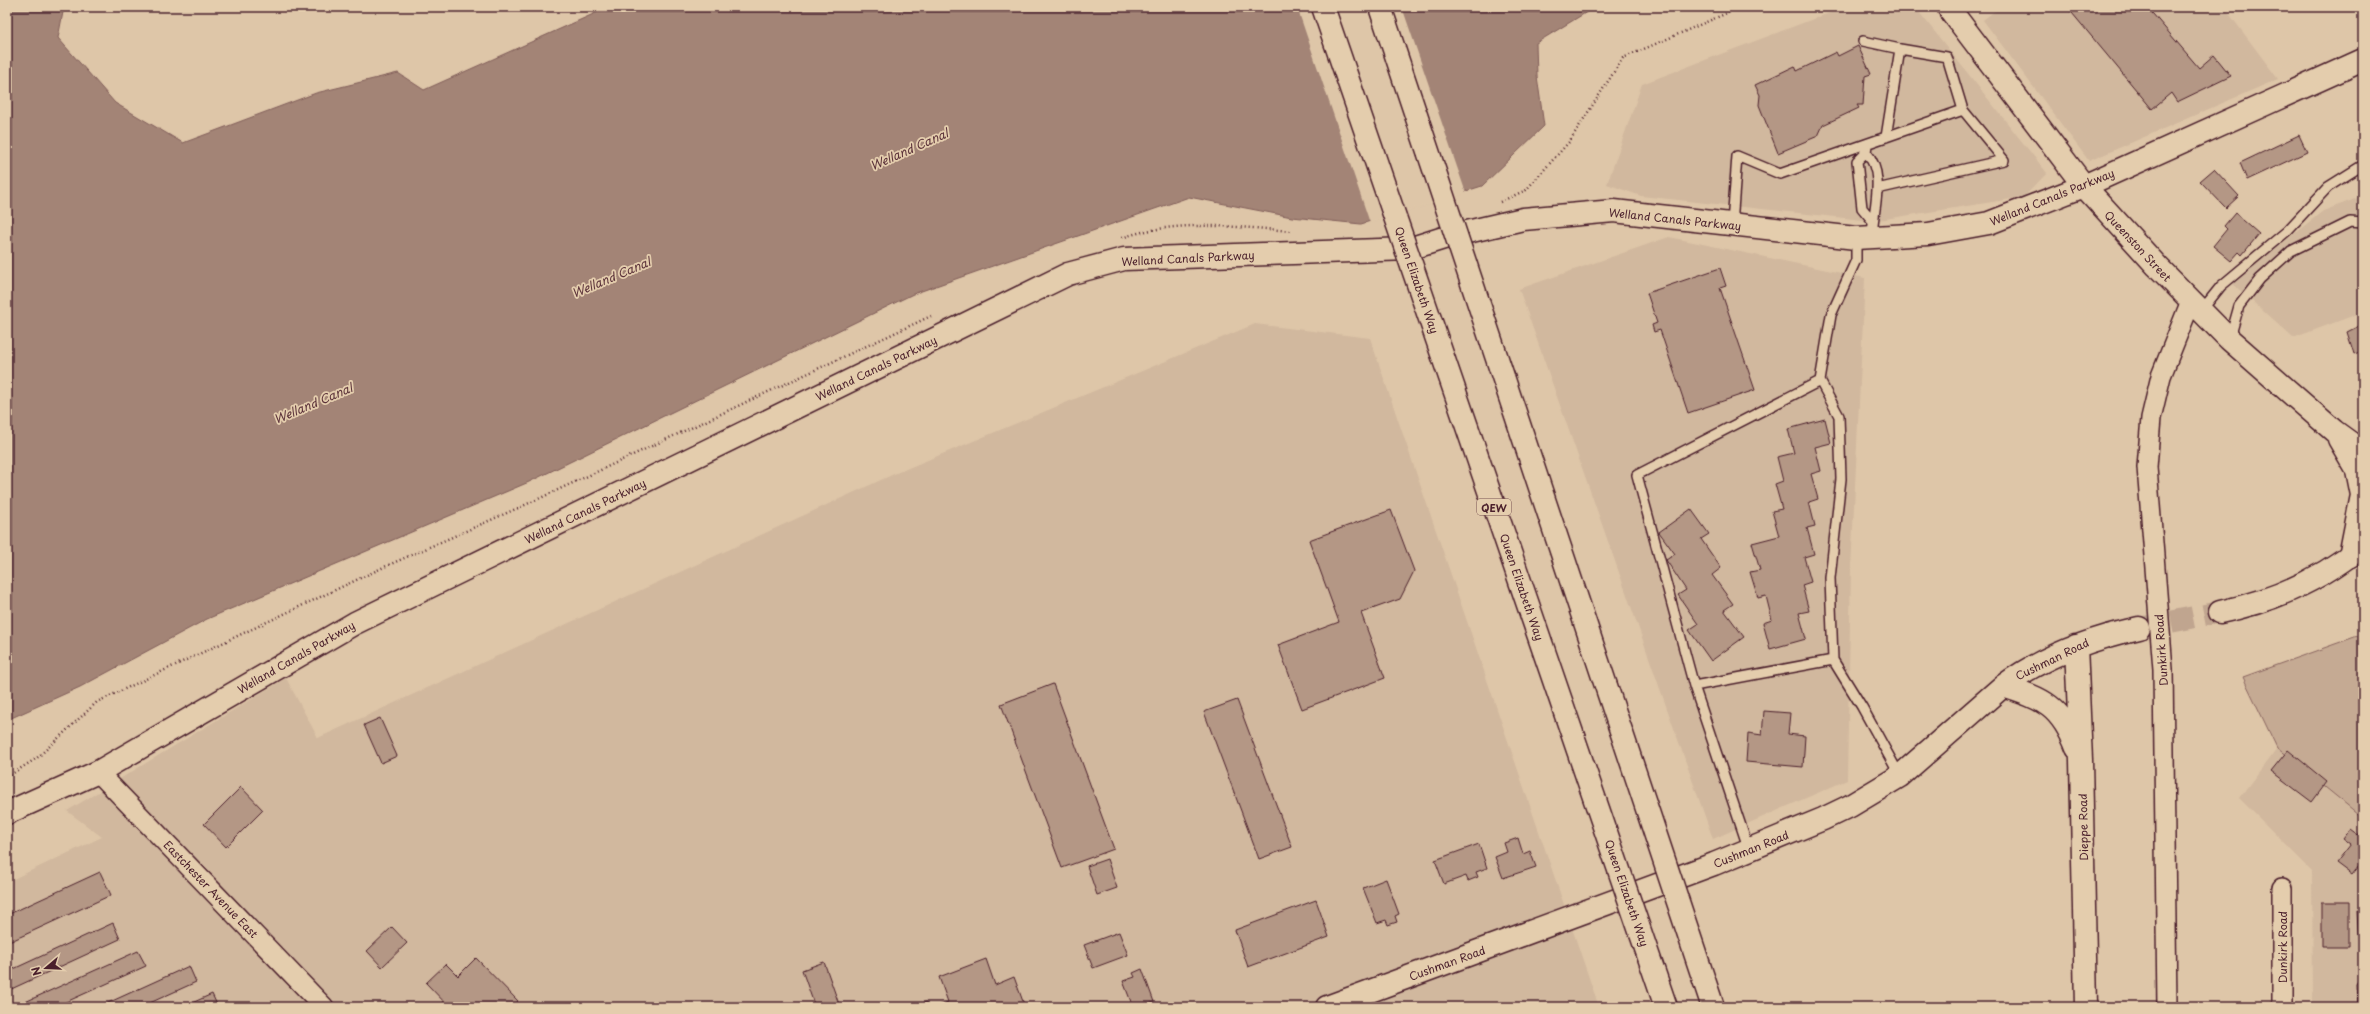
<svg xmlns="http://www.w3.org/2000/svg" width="2370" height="1014" font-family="'Playpen Sans',sans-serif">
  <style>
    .built { fill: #d1b89e }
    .green { fill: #c5aa93; stroke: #88645f }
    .water { fill: #a38476; stroke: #7f5c58 }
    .pier { fill: #dec6a8 }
    .building { fill: #b49785; stroke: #4a1f2b }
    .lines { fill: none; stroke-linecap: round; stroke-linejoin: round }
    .tertiary-tunnel { stroke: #c0a58f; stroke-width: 22; stroke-dasharray: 22 11; stroke-linecap: butt }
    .service-casing { stroke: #4a1f2b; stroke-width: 12 }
    .minor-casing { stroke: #4a1f2b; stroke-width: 22 }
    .tertiary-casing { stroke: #4a1f2b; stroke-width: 25 }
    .secondary-casing { stroke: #4a1f2b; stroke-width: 25 }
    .path { stroke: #4a1f2b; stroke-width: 2.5; stroke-dasharray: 1 3; stroke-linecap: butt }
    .service { stroke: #e4cdad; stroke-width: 9 }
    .minor { stroke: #e4cdad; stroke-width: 19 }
    .tertiary { stroke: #e4cdad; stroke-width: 22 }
    .secondary { stroke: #e4cdad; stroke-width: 22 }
    .motorway-bridge-casing { stroke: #4a1f2b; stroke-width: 25; stroke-linecap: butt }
    .motorway-bridge { stroke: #e4cdad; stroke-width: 22 }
    .labels { text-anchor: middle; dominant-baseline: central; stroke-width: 3.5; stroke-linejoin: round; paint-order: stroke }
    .shield { fill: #e4cdad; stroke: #785352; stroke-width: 1 }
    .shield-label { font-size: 10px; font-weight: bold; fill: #4a1f2b }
    .street-label { font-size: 11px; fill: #4a1f2b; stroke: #e4cdad }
    .water-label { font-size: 12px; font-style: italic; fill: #5c333a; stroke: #e4cdad }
  </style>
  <rect width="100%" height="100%" fill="#dec6a8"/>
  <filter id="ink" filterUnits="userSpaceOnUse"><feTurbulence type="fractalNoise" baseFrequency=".025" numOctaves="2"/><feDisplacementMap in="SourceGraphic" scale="8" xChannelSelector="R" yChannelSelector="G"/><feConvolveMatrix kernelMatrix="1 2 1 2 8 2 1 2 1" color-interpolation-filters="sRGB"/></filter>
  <g filter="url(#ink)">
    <path class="built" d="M1845,7H1915L2047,173L2024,197L1872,221L1641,196L1607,184L1642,84Z
      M2000,7H2224L2278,79L2089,161L1983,20Z
      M2363,196V312L2293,338L2232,283L2323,211Z
      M1669,237L1865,278L1851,569L1847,780L1713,839L1519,289Z
      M1255,324L1370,338L1599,1007H7V882L102,837L67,811L286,678L318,738L894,474Z
      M2277,748L2363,818V1007H2313L2312,871L2239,798Z"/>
    <path class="green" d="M2363,634V818L2277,748L2243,677Z"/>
    <path class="water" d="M7,7H64L58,38L115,103L183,143L316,93L398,73L424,90L609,7H1595L1536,43L1537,76L1544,126L1482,186L1361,224L1292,217L1189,197L913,294L529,482L207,619L80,687L7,720Z"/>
    <path class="pier" d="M1297,7H1402L1466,193L1370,223Z"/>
    <path class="building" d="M2067,7H2147L2199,68L2214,55L2231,76L2177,102L2171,93L2152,109Z
      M1858,46L1871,74L1865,76L1863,105H1857L1859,108L1823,125L1818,136L1778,153L1759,105L1760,95L1755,85L1795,66L1797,71L1836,52L1838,56Z
      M2299,135L2307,152L2247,180L2240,163Z
      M2214,169L2239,196L2226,208L2200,181Z
      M2235,213L2259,234L2242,255L2239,252L2231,261L2213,246L2227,229L2224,226Z
      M1720,268L1726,286L1720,288L1755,390L1688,413L1660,330L1654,332L1652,325L1657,323L1647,293Z
      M2363,324V351L2354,354L2347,332Z
      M1825,419L1831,443L1815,447L1821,471L1811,474L1818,499L1809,502L1815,526L1807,528L1814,554L1804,557L1811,582L1802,585L1809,611L1799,613L1806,639L1770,649L1763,623L1772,620L1766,596L1758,598L1750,572L1760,570L1752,543L1779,536L1772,511L1782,509L1775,484L1783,481L1777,457L1794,453L1788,429Z
      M1691,509L1709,534L1701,539L1721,568L1712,575L1733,604L1724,610L1744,637L1711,661L1689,630L1698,624L1678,595L1686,590L1666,560L1675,554L1659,532Z
      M1391,510L1414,571L1400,599L1361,613L1385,678L1302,709L1278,645L1339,622L1309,540Z
      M1053,684L1114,849L1062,868L1001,704Z
      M1237,700L1292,847L1259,859L1204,712Z
      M1764,711L1790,713L1788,734L1805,736L1803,767L1746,762L1748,733L1762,735Z
      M380,718L397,756L381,763L364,725Z
      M2288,750L2327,782L2312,802L2271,771Z
      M241,787L263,810L226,847L204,824Z
      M2363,828V861L2352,875L2336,863L2351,844L2343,838L2350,829L2358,835Z
      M1518,838L1523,854L1530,851L1536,867L1503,878L1495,857L1507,852L1504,843Z
      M1479,844L1487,868L1476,872L1478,877L1468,881L1466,876L1444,884L1435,860Z
      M1107,859L1117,888L1097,895L1087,866Z
      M100,872L111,895L7,943V915Z
      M1386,879L1399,914L1395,916L1397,922L1388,925L1386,920L1377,923L1363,888Z
      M1316,900L1329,937L1248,967L1235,930Z
      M2322,902H2349V947H2322Z
      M2361,906L2363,908V954L2359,950L2357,911Z
      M113,923L120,939L7,991V972Z
      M392,927L407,943L382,967L367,951Z
      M1119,932L1128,955L1093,968L1084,945Z
      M138,951L146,966L55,1007H14Z
      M476,958L518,1001L512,1007H449L426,983L446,964L458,976Z
      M986,959L995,985L1014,977L1025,1007H936L948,1002L939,977Z
      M824,962L840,1007H815L802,970Z
      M189,966L196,982L141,1007H99Z
      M1142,969L1154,1002L1140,1007H1133L1123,981L1135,977L1133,973Z
      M2361,978L2363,1007H2358L2357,984Z
      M212,994L218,1007H183Z
      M926,1002L928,1007H913Z"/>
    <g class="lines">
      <path class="tertiary-tunnel" d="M2139,628L2220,612"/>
      <g class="service-casing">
        <path id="service" d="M1863,41L1900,49L1886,137
          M1900,49L1947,57L1963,110
          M1867,145L1866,152C1887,175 1872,211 1872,238
          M1866,152L1857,161L1862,208L1872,220
          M1732,224L1737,156L1780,174L1963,110L2004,160L1877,189
          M1856,238V260L1831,315L1820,381L1839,416L1841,479L1830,578L1833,660L1862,707L1900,776
          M2201,311L2221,286L2287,231L2328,187L2363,165
          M2230,338L2239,306L2260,279L2291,251L2350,222L2363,223
          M1694,686L1833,660
          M1749,850L1694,686L1637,475L1820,381"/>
      </g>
      <g class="minor-casing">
        <path id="minor" d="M98,772L324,1007
          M2167,1007L2163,669L2147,467L2151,418L2161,376L2191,301
          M2282,1007V888"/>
      </g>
      <g class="tertiary-casing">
        <path id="tertiary" d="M2220,612C2274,601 2321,580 2363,545
          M2076,646L2081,760L2086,1007
          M2003,686C2044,699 2061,706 2077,748
          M1327,1007L1714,864L1823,819L1850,806L1900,776L2003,686C2043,656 2090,639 2139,628"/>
      </g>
      <g class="secondary-casing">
        <path id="secondary" d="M1948,7L2084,186L2157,266L2229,339L2334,431L2363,452
          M2339,439L2357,470L2362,495L2350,556
          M7,813L98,772L355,623L1068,274L1124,259L1409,249L1450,236L1523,219L1614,211L1856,238L1928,234L1989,223L2084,186L2363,60"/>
      </g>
      <path class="path" d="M1500,202L1526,190L1569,142L1623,58L1741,7
        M1122,238C1173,219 1238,227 1292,231
        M7,777L37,758L97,702L384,567L534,501L931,316"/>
      <use href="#service" class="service"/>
      <use href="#minor" class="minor"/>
      <use href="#tertiary" class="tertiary"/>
      <use href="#secondary" class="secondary"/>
      <g class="motorway-bridge-casing">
        <path id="motorway-bridge" d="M1323,7L1666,1007
          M1380,7L1713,1007"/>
      </g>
      <use href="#motorway-bridge" class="motorway-bridge"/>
    </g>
  </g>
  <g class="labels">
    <rect class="shield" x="1477" y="499" width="34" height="16" rx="3"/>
    <g class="shield-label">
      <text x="1494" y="507">QEW</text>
    </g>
    <g class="street-label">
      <text transform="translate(2052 197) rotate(-22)">Welland Canals Parkway</text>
      <text transform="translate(1675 219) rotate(6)">Welland Canals Parkway</text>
      <text transform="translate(2138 246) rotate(47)">Queenston Street</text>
      <text transform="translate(1188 258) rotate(-3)">Welland Canals Parkway</text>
      <text transform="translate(1417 280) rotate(71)">Queen Elizabeth Way</text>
      <text transform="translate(876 368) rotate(-26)">Welland Canals Parkway</text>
      <text transform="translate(585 511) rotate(-26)">Welland Canals Parkway</text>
      <text transform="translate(1522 587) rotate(71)">Queen Elizabeth Way</text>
      <text transform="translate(2161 650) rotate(-94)">Dunkirk Road</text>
      <text transform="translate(296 657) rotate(-30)">Welland Canals Parkway</text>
      <text transform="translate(2052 659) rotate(-26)">Cushman Road</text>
      <text transform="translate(2083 827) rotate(-91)">Dieppe Road</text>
      <text transform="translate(1751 849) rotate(-22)">Cushman Road</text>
      <text transform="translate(211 889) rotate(46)">Eastchester Avenue East</text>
      <text transform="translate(1627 893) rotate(71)">Queen Elizabeth Way</text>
      <text transform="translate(2282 947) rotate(-90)">Dunkirk Road</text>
      <text transform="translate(1447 963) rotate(-20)">Cushman Road</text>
    </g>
    <g class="water-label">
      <text transform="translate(909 149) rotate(-24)">Welland Canal</text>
      <text transform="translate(611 277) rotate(-23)">Welland Canal</text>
      <text transform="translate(313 403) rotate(-23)">Welland Canal</text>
    </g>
  </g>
  <rect width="2370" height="1014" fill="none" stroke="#e4cdad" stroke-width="24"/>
  <rect x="12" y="12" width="2346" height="990" fill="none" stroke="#4a1f2b" stroke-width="1.5" filter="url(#ink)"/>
  <g transform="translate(46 968) rotate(251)" stroke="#e4cdad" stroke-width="3" paint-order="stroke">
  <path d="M0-3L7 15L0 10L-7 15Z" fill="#4a1f2b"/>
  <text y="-6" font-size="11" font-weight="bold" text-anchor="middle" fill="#4a1f2b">N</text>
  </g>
</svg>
